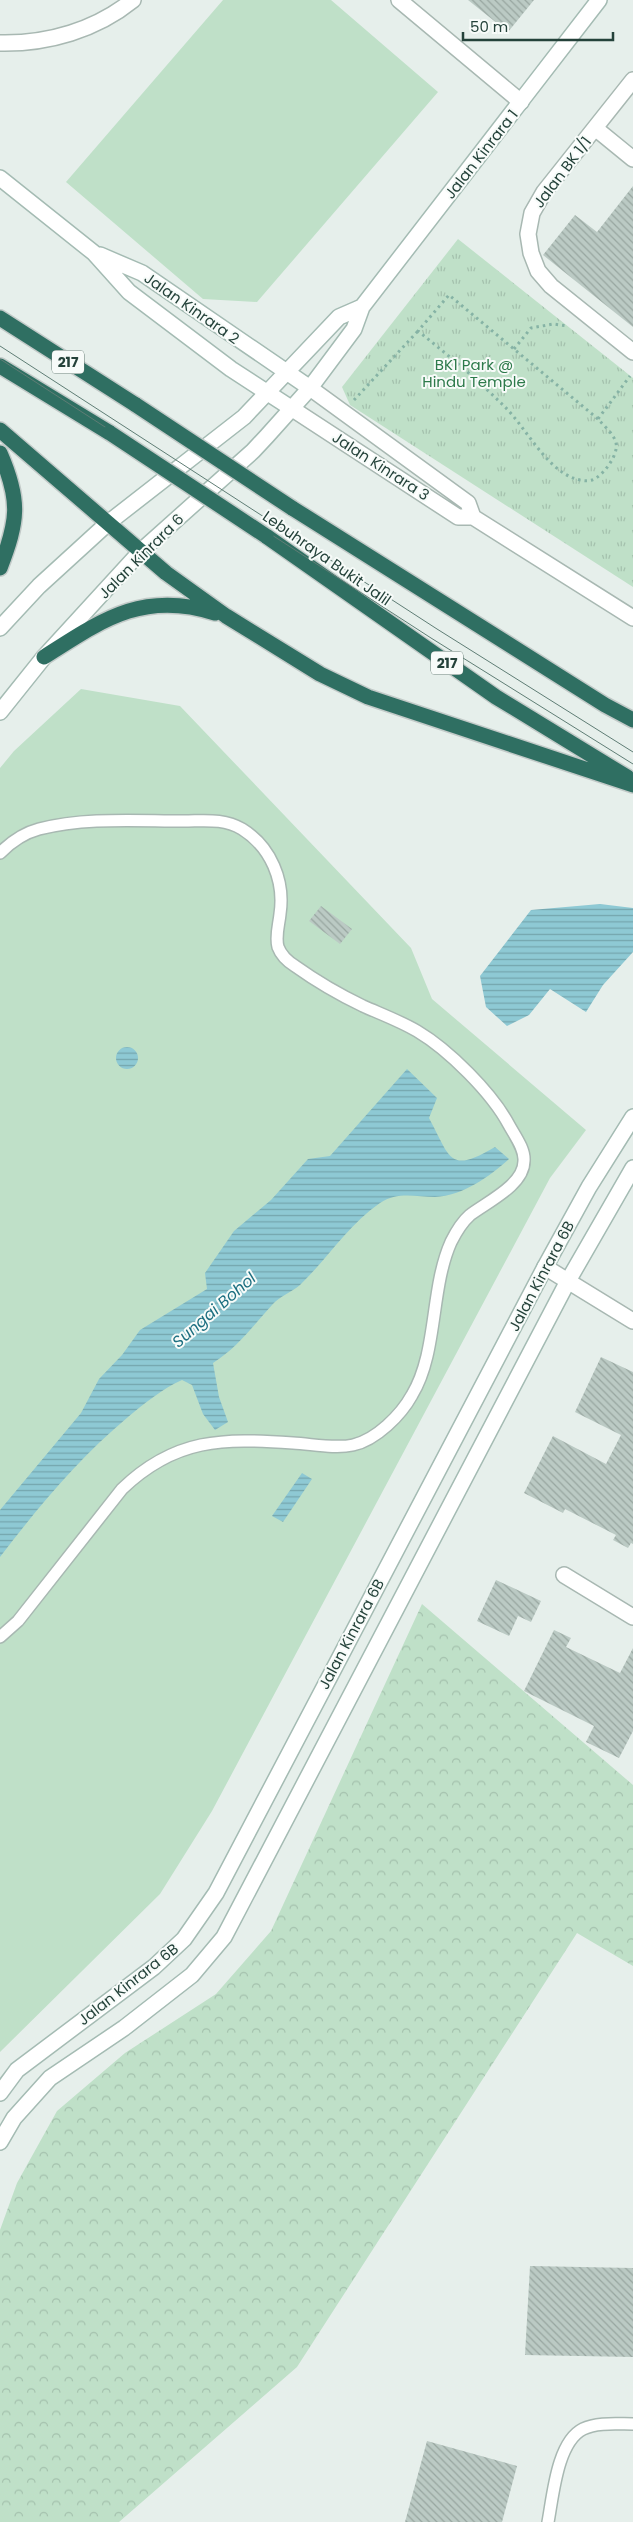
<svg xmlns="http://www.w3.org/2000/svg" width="633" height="2522" font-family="Poppins,sans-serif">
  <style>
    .grass { fill: #bfe0c8 }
    .forest { fill: url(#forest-crowns) }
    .park { fill: url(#park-tufts) }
    .water { fill: url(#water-rules) }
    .building { fill: url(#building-back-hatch) }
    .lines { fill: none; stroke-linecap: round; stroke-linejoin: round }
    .lane-casing { stroke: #a8b8b2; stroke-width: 14 }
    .street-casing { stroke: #a8b8b2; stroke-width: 18 }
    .secondary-casing { stroke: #a4bbb3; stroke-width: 18 }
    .highway-casing { stroke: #c2cac8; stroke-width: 18 }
    .path { stroke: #86b3a5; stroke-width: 3; stroke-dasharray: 2.5 4; stroke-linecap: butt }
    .lane { stroke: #fff; stroke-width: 11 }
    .street { stroke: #fff; stroke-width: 15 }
    .secondary { stroke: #fff; stroke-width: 15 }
    .highway { stroke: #2f6f62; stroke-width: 15 }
    .tram { stroke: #5f7d75; stroke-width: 1 }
    .highway-bridge-casing { stroke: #c2cac8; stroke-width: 18; stroke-linecap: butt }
    .highway-bridge { stroke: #2f6f62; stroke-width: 15 }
    .labels { text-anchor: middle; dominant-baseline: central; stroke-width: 4; stroke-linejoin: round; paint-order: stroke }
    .shield { fill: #f7fbf9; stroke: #637a73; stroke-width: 1 }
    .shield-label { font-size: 14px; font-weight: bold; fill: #24423a }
    .street-label { font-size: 15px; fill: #24423a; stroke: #f7fbf9 }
    .park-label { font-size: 15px; fill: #2d7a4b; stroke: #f7fbf9 }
    .water-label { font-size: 16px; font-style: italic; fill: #1c6f80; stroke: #f7fbf9 }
  </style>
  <defs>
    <pattern id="forest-crowns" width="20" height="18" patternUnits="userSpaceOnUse" patternTransform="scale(1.25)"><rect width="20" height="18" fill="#bfe0c8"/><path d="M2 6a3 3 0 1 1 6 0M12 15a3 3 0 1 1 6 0" fill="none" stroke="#a4c1ad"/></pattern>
    <pattern id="park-tufts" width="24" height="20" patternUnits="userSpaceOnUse" patternTransform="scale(1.25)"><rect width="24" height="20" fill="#bfe0c8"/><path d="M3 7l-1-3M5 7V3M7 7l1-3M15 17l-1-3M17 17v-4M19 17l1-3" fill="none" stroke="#a4c1ad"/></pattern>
    <pattern id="water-rules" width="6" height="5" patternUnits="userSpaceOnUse" patternTransform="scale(1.25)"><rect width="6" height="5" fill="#8ec9d4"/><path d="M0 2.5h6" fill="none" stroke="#74a5ad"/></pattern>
    <pattern id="building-back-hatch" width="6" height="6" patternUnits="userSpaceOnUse" patternTransform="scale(1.25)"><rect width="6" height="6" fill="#bbcac4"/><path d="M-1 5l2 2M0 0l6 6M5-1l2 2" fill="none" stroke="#98a6a0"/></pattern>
  </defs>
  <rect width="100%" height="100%" fill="#e6efeb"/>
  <path class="grass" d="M223,0H331L438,92L257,302L203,299L66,182Z
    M81,689L180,706L411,948L432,999L586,1130L550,1178L212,1811L160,1894L0,2052V768L14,751Z"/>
  <path class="forest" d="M422,1604L633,1785V1966L577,1933L297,2367L119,2522H0V2230L17,2183L57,2111L125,2053L216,1994L271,1931Z"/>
  <path class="park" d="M458,239L633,378V587L350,405L342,387Z"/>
  <path class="water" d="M600,904L633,908V952L603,985L586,1012L550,989L529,1015L507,1026L486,1007L480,976L531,910Z
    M116 1058a11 11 0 1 1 22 0a11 11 0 1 1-22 0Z
    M407,1069L437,1098L429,1118C451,1159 449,1174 495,1147L509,1159C490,1176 463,1196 435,1197C416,1197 398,1191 380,1203C348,1225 328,1258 300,1285C292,1292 280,1296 272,1305C253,1326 237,1348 213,1363L219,1397L228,1422L215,1430L203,1414L192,1385L182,1380C162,1389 145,1403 128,1417C78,1459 40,1505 0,1557V1510L81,1413L99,1379L122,1355L140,1330L207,1289L205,1273L234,1231L271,1200L308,1159L330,1156Z
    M302,1473L312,1479L283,1522L272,1516Z"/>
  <path class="building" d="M468,0H534L508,32Z
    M633,186V327L543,255L575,215L597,232Z
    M321,906L352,929L340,944L309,921Z
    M601,1357L633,1372V1544L631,1543L628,1548L613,1540L616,1535L565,1509L563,1513L524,1493L553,1436L606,1464L621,1435L575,1412Z
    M496,1580L541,1601L531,1622L518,1616L509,1636L477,1621Z
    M554,1630L571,1638L566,1647L620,1673L633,1648V1731L619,1758L586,1742L594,1726L524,1691Z
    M530,2266L633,2268V2357L525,2355Z
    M427,2441L517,2466L502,2522H405Z"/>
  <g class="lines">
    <g class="lane-casing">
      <path id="lane" d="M0,853C11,842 24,833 39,829C86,817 136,821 184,821C204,821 224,818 242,829C271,847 285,881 280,914C279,925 275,936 278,947C281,955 287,961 295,966C316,981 340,995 363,1006C381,1014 400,1021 417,1031C449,1050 492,1093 509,1125C515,1136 525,1149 524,1161C524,1185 487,1202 470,1215C462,1222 456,1232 451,1242C430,1289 438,1352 412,1395C401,1415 376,1440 353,1445C335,1449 312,1444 293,1443C223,1438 175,1438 122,1489L18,1621L0,1637
        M548,2522C553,2496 557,2442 583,2429C597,2422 617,2424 633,2424"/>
    </g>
    <g class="street-casing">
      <path id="street" d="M399,0L521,102
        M0,43C48,44 96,30 133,0
        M633,80L544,192L532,213L528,234L531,253L538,271L551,286L633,352
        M595,128L633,159
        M310,388L468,503L473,517
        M291,408L458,517H473L633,618
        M545,1267L633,1321
        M564,1575L633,1617"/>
    </g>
    <g class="secondary-casing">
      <path id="secondary" d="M0,178L94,253L129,292L231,369L291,408
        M100,255L142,273L310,388
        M0,628L39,586L108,523L244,417L339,317L362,307
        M0,712L44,657L141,551L253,451L267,436L310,388L354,329L362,307L599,0
        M0,2093L17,2070L154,1967L184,1939L216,1893L545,1267L589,1187L633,1117
        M0,2142L14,2118L50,2078L124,2028L192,1975L224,1937L568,1281L633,1168"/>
    </g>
    <g class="highway-casing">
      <path id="highway" d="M0,318L136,405
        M0,366L110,433
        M0,430L166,573L226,616L320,674L368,697L633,785
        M0,453C21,501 18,521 0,568
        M292,508L605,705L633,720
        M266,536L496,697L627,777
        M44,657C102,620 143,590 215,613"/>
    </g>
    <path class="path" d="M514,349L531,328L553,324L568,326
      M354,400L418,331
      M598,419L449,295L418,331C448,355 478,380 505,407C526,428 545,467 573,478C579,480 586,482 592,480C602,477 619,455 616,443C614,434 604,426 598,419L630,376"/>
    <use href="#lane" class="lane"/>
    <use href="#street" class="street"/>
    <use href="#secondary" class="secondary"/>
    <use href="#highway" class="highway"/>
    <path class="tram" d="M0,346L437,629L633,752
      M0,359L431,638L633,764"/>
    <g class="highway-bridge-casing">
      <path id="highway-bridge" d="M136,405L292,508
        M110,433L266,536"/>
    </g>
    <use href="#highway-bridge" class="highway-bridge"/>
  </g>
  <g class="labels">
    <g class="shield">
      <rect x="52" y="350.5" width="32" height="23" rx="4"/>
      <rect x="431" y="651.5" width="32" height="23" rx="4"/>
    </g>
    <g class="shield-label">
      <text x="68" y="362">217</text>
      <text x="447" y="663">217</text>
    </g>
    <g class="street-label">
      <text transform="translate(481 154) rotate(-52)">Jalan Kinrara 1</text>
      <text transform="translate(562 172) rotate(-53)">Jalan BK 1/1</text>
      <text transform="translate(192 308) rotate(35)">Jalan Kinrara 2</text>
      <text transform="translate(381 466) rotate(33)">Jalan Kinrara 3</text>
      <text transform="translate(141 556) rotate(-45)">Jalan Kinrara 6</text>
      <text transform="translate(327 558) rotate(35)">Lebuhraya Bukit Jalil</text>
      <text transform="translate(541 1276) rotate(-62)">Jalan Kinrara 6B</text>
      <text transform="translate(351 1634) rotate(-62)">Jalan Kinrara 6B</text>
      <text transform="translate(128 1984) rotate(-38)">Jalan Kinrara 6B</text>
    </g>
    <g class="park-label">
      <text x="474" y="364">BK1 Park @<tspan x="474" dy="17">Hindu Temple</tspan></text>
    </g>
    <g class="water-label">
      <text transform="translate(214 1310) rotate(-41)">Sungai Bohol</text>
    </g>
  </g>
  <path d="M463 32v8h150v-8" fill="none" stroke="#24423a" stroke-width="2.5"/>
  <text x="470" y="32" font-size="15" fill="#24423a" stroke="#f7fbf9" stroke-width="4" paint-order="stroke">50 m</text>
</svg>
